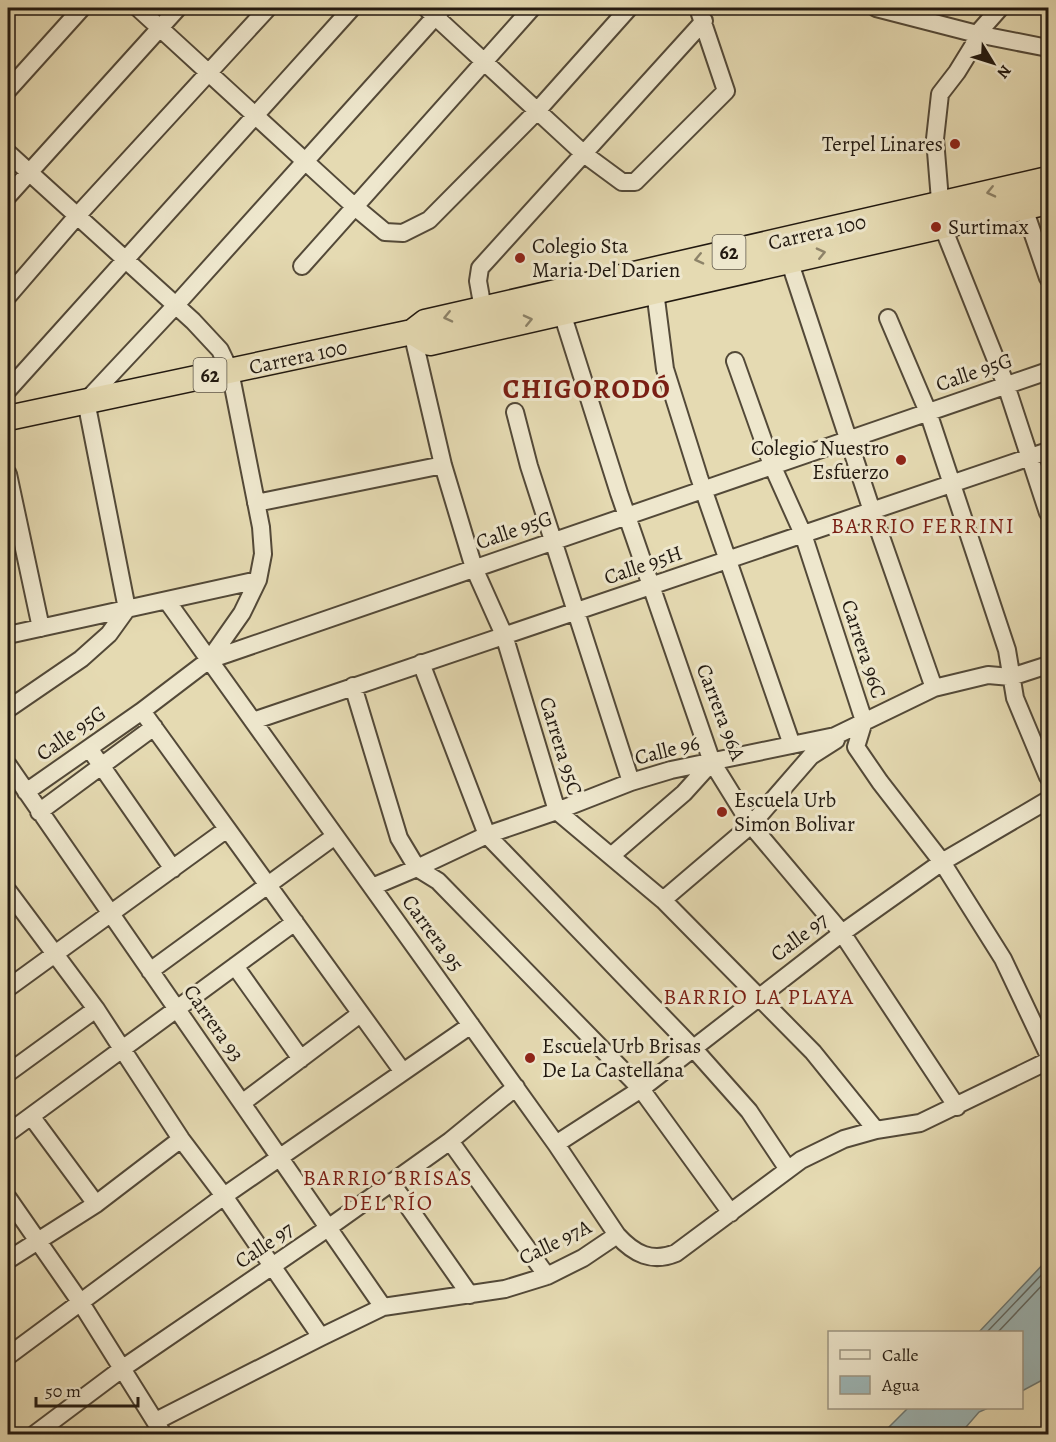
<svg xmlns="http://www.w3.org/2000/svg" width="1056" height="1442" font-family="Alegreya,serif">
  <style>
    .water { fill: #9cb7b8; stroke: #6b7875; stroke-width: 1.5 }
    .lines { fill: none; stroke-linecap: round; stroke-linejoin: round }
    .shore { stroke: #5f6864; stroke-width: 1.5 }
    .minor-casing { stroke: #534938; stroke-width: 20 }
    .highway-casing { stroke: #221910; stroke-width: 27 }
    .minor { stroke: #eee7cd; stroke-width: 16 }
    .highway { stroke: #e5dab2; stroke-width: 24 }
    .oneway { stroke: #8d8369 }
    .poi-dot { fill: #8f2418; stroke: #eee7cd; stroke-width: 2 }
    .labels { text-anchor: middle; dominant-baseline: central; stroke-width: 6; stroke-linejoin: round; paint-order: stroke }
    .shield { fill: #eee7cd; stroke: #5f5749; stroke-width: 1.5 }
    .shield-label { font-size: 20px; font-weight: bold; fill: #221910 }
    .poi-label { font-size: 21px; fill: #221910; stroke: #eee7cd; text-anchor: start }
    .street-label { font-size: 21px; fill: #221910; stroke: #eee7cd }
    .neighbourhood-label { font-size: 22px; letter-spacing: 1.5px; fill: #7a1f14; stroke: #eee7cd }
    .district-label { font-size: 27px; font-weight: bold; letter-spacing: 1.5px; fill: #7a1f14; stroke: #eee7cd }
  </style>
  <rect width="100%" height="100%" fill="#e5dab2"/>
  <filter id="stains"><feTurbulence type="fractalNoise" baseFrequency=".00333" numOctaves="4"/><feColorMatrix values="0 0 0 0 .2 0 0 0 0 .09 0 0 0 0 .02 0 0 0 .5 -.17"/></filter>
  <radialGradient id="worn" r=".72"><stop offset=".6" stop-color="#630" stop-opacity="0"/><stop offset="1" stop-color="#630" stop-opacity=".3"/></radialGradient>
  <path class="water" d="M1048,1259V1377L1022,1391V1332H979Z
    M908,1408H988L979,1412L960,1434H882Z"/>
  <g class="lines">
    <path class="shore" d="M987,1332L1048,1268
      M998,1332L1048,1279"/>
    <g class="minor-casing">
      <path id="minor" d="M138,8L355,207L385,232L403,233L429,220L537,111L629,8
        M426,8L584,154L622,182H635L726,91L698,8
        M876,8L977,34L1048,48
        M1000,8L977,34L973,46L957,72L940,94L935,139L942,225L1006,385L1048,513
        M8,90L82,8
        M8,153L193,321L220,350L230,371L261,527L263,554L258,580L242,613L209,660
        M8,196L178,8
        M1024,208L1048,278
        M789,260L872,511L934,688
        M302,266L532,8
        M655,291L665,369L699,477L792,745
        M8,296L77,216L268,8
        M483,309L478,281L480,268L704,21
        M562,313L619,493L712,762L751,825L842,933L957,1107
        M888,318L928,412L1007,650L1015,698L1048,777
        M412,332L443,465L474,568L504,635L557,811L663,900L813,1052L876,1130
        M735,361L772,465L803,534L864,721L856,747L880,782L942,862L1003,959L1048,1054
        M8,390L352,8
        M515,412L529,466L631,782
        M8,474L41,628
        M256,503L443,465
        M167,601L556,1144L617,1235C634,1254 652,1263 676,1253L801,1160L844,1139L876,1130L920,1123L1048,1061
        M8,635L258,580
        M421,663L487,835L693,1048L749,1111L787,1168
        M353,686L399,838L417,868L438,881L641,1089L731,1213
        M8,709L81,659L109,634L127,609L86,401L176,305L443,8
        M142,711L403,1072
        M253,721L1048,451
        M89,748L173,869
        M8,765L383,1307
        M26,792L142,711L209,660L1048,371
        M39,812L154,727
        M611,856L684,793L712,762
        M372,887L417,868L487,835L557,811L631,782L671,770L835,736L934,688L988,675L1011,677L1048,665
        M8,891L96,1009L181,1139L224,1196L321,1337
        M663,900L751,825L811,756L836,740
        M235,966L301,1059
        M150,971L335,836
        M8,988L227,829
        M8,1073L96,1009
        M242,1103L360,1014
        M31,1116L96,1204
        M8,1133L295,922
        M450,1141L547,1276
        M556,1144L641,1089L842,933L942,862L1048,800
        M391,1182L470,1295
        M8,1198L81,1303L163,1434
        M8,1260L96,1204L181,1139
        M8,1356L224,1196L471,1025
        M156,1421L321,1337L383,1307L505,1289L547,1276L583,1258L617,1235
        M35,1434L123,1368L328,1228L450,1141L516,1087"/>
    </g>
    <g class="highway-casing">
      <path id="highway" d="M412,332L430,343L1048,202
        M8,418L412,332L425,322L1048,179"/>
    </g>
    <use href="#minor" class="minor"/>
    <use href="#highway" class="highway"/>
  </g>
  <defs><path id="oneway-chevron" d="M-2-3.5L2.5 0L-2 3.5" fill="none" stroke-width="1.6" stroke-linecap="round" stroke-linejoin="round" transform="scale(1.5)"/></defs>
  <g class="oneway">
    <use href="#oneway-chevron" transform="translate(991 192) rotate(167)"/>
    <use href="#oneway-chevron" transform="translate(821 253) rotate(-13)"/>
    <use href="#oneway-chevron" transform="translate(699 259) rotate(167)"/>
    <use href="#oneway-chevron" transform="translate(448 317) rotate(167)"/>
    <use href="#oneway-chevron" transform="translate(528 320) rotate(-13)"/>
  </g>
  <g class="poi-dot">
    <circle cx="955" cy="144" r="6"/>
    <circle cx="936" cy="227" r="6"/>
    <circle cx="520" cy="258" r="6"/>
    <circle cx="901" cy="460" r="6"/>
    <circle cx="722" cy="812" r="6"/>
    <circle cx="530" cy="1058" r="6"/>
  </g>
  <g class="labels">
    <g class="shield">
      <rect x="712.5" y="235" width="33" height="34" rx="4.5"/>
      <rect x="193.5" y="358" width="33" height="34" rx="4.5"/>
    </g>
    <g class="shield-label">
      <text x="729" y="252">62</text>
      <text x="210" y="375">62</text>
    </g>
    <g class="poi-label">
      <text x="943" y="144" text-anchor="end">Terpel Linares</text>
      <text x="948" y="227">Surtimax</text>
      <text x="532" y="246">Colegio Sta<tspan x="532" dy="24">Maria Del Darien</tspan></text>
      <text x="889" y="448" text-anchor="end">Colegio Nuestro<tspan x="889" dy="24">Esfuerzo</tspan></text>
      <text x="734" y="800">Escuela Urb<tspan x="734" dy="24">Simon Bolivar</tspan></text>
      <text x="542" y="1046">Escuela Urb Brisas<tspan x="542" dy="24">De La Castellana</tspan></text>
    </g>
    <g class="street-label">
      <text transform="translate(817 232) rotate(-13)">Carrera 100</text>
      <text transform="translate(298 357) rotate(-12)">Carrera 100</text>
      <text transform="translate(974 372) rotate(-19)">Calle 95G</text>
      <text transform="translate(514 530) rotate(-19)">Calle 95G</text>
      <text transform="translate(643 565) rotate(-19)">Calle 95H</text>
      <text transform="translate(864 649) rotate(72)">Carrera 96C</text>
      <text transform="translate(721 712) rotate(69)">Carrera 96A</text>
      <text transform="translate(71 733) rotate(-35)">Calle 95G</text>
      <text transform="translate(561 746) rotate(73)">Carrera 95C</text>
      <text transform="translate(667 750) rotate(-14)">Calle 96</text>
      <text transform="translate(433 933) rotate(54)">Carrera 95</text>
      <text transform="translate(799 937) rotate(-37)">Calle 97</text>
      <text transform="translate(214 1023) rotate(55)">Carrera 93</text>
      <text transform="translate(555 1242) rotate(-26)">Calle 97A</text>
      <text transform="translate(264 1245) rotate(-34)">Calle 97</text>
    </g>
    <g class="neighbourhood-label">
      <text x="923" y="526">BARRIO FERRINI</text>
      <text x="759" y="997">BARRIO LA PLAYA</text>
      <text x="388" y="1178">BARRIO BRISAS<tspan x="388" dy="25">DEL RÍO</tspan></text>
    </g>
    <g class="district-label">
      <text x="587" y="389">CHIGORODÓ</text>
    </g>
  </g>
  <rect width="1056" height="1442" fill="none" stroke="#e5dab2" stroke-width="30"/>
  <rect x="9" y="9" width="1038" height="1424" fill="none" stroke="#221910" stroke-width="3"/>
  <rect x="15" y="15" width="1026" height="1412" fill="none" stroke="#221910" stroke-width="1.5"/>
  <rect x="828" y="1331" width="195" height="78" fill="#eee7cd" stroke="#9c9581" stroke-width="1.5"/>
  <rect x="840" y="1350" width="30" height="9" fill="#eee7cd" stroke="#9c9581" stroke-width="1.5"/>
  <text x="882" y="1361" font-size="18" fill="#221910">Calle</text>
  <rect x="840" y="1376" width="30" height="18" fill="#9cb7b8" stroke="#9c9581" stroke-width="1.5"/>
  <text x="882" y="1391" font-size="18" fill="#221910">Agua</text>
  <g transform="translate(993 63) rotate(128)" stroke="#eee7cd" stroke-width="4.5" paint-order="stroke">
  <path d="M0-4.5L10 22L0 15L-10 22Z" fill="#221910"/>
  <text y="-9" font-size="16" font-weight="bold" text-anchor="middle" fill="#221910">N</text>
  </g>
  <path d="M36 1397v9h102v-9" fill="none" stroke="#221910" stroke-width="3"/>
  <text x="45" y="1397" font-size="18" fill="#221910" stroke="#eee7cd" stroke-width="4.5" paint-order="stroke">50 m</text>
  <rect width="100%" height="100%" filter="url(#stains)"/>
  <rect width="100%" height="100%" fill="url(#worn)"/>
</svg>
